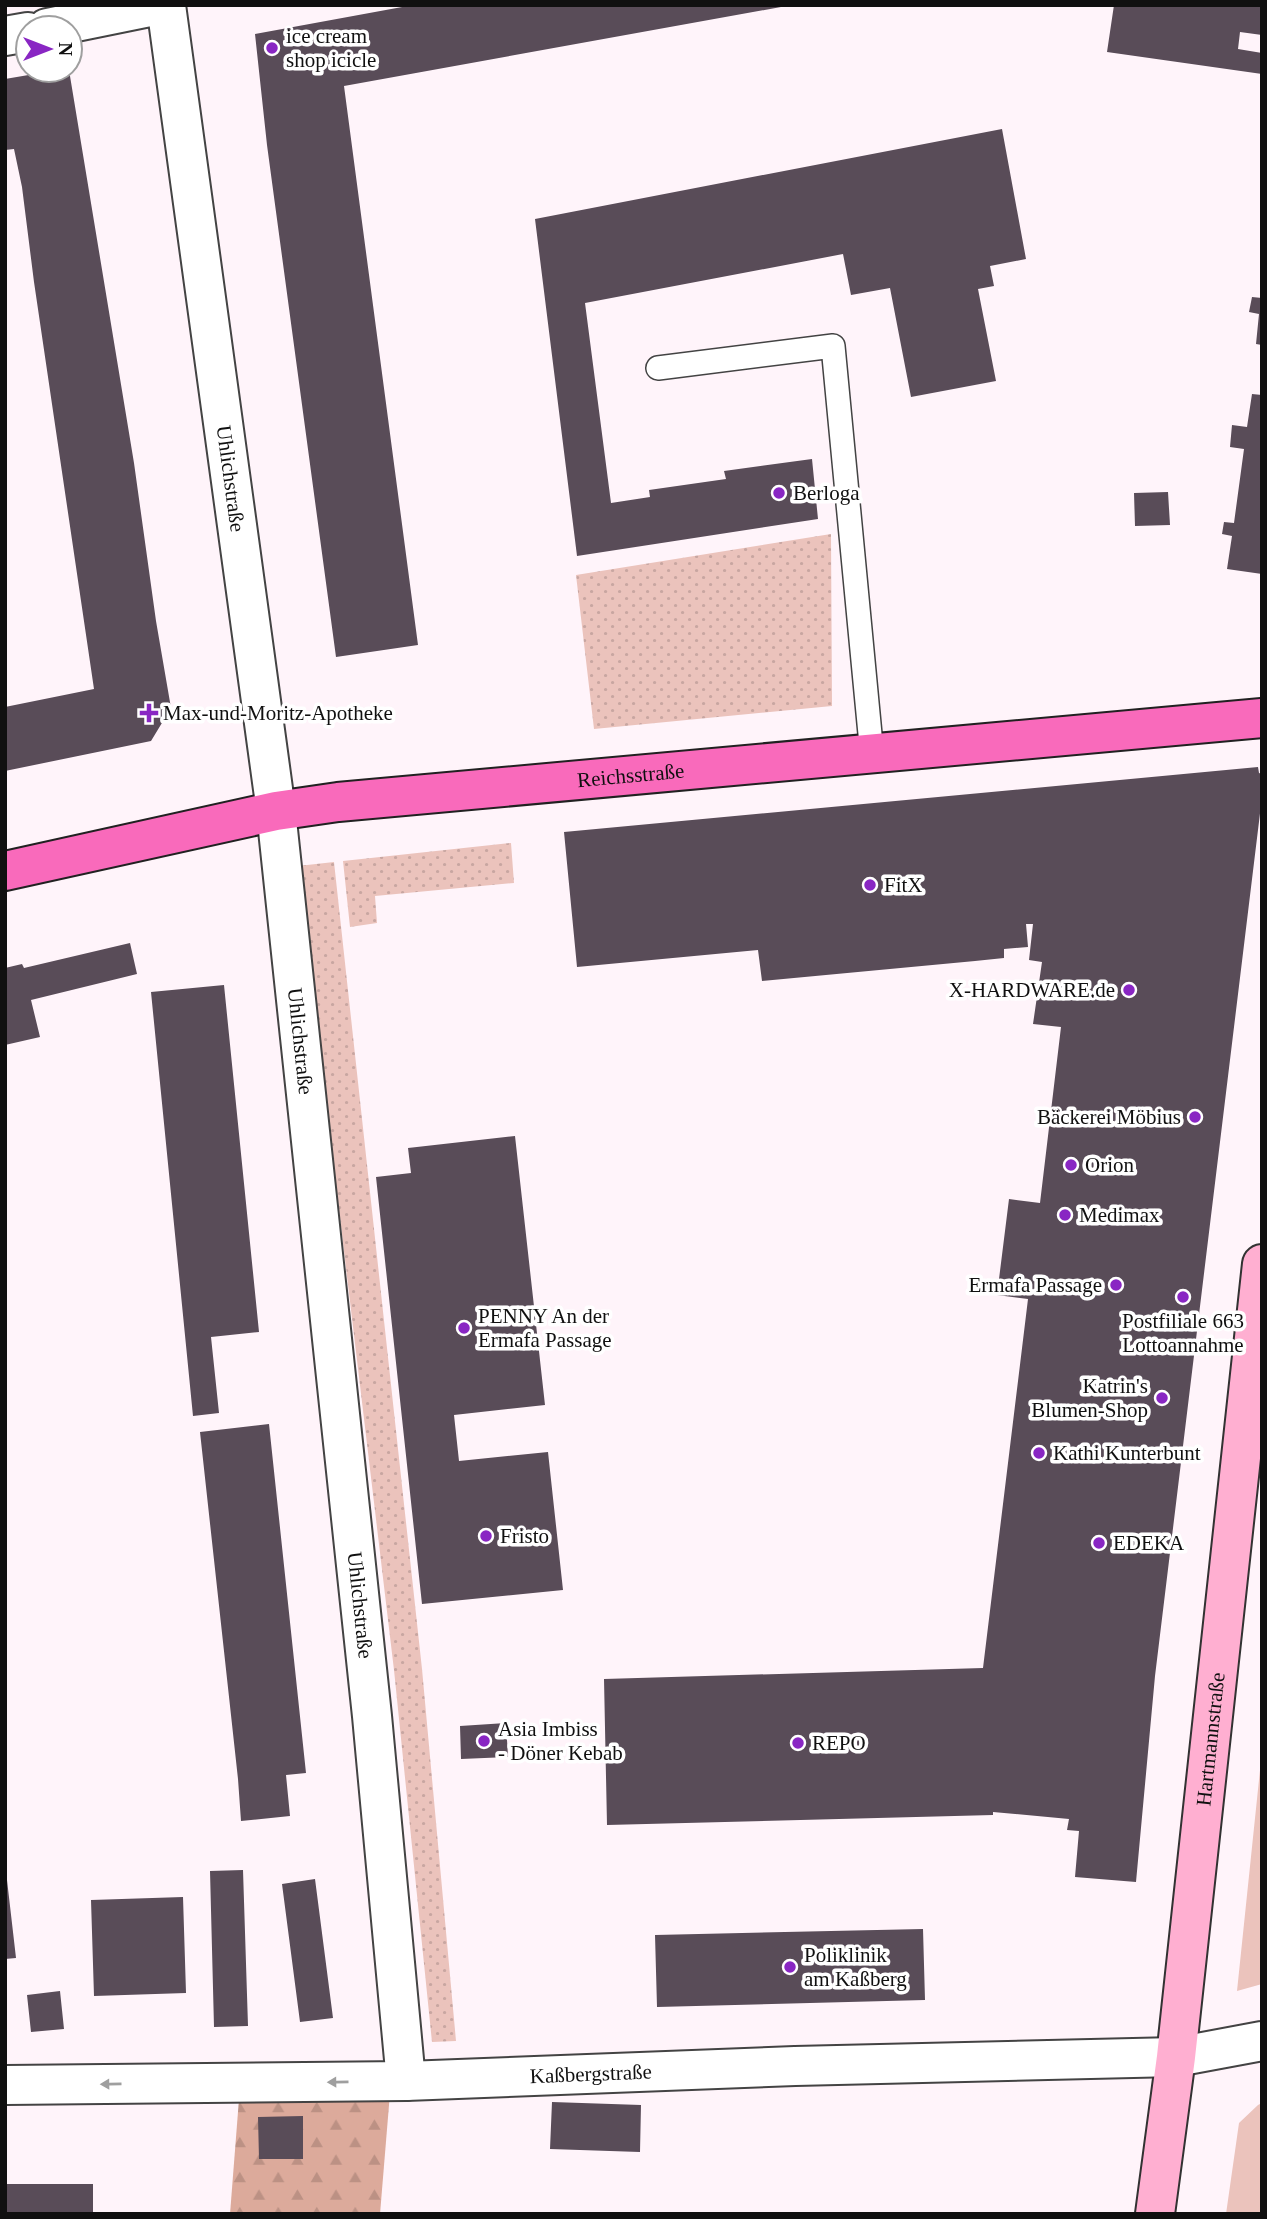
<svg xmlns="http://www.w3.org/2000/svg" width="1267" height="2219" font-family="'Times New Roman',serif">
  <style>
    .grass { fill: url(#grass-dots) }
    .forest { fill: url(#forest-firs) }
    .park { fill: #ebc3bc }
    .building { fill: #594c58 }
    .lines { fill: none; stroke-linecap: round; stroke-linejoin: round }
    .service-casing { stroke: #434343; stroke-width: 26 }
    .minor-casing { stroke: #434343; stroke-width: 42 }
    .tertiary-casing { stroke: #434343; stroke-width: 42 }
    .secondary-casing { stroke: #323232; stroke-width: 42 }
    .primary-casing { stroke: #212121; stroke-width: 42 }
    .service { stroke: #fff; stroke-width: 23 }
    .minor { stroke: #fff; stroke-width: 38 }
    .tertiary { stroke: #fff; stroke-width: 38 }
    .secondary { stroke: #ffafd1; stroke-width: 38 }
    .primary { stroke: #f96abb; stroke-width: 38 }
    .oneway { fill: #9f9f9f }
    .poi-dot { fill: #8926c3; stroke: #fff; stroke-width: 2.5 }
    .labels { text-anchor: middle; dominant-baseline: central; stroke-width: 7; stroke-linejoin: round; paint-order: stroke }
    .poi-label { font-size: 21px; fill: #101010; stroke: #fff; text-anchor: start }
    .street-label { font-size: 21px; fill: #101010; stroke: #fff }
  </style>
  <defs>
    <pattern id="grass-dots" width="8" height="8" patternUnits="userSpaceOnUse" patternTransform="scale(1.75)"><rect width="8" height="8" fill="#ebc3bc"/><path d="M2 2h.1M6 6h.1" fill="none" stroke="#c8a6a1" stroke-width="1.8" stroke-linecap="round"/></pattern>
    <pattern id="forest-firs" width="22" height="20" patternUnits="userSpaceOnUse" patternTransform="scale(1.75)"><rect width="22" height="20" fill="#dcaa9b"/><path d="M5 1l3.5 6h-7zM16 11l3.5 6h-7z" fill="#bc9184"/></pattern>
  </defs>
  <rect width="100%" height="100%" fill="#fff4fa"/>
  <path class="grass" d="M831,534L832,706L594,729L576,575Z
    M511,843L514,883L375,896L377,923L350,927L343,861Z
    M334,862L422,1669L456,2041L432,2042L394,1670L298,866Z"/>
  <path class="forest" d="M390,2093L380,2214H230L239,2099Z"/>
  <path class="park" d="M1262,1751V1984L1237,1991Z
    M1262,2103V2214H1226L1239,2123L1258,2105Z"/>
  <path class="building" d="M413,5L781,7L344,86L418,645L336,657L267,145L255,34Z
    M1114,5H1262V35L1240,32L1238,49L1262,53V74L1107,52Z
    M58,70H69L134,463L156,621L171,708L151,741L5,771V707L94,689L34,282L22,187L14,149L5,150V79Z
    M1002,129L1026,259L990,266L994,286L978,289L996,381L911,397L890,288L851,295L843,254L585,303L611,503L650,497L649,490L726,479L724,471L812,459L818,519L577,556L535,219Z
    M1252,297L1262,298V345L1256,344L1259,314L1249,312Z
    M1252,394L1262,395V574L1227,569L1232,536L1222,534L1224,522L1234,523L1244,449L1230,447L1232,425L1247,427Z
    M1168,492L1170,525L1135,526L1134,493Z
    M1258,767L1259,773L1262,774V797L1155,1676L1136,1882L1075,1877L1079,1831L1067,1830L1069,1819L993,1812V1815L607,1825L604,1679L983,1668L1028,1299L997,1295L1009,1199L1040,1203L1061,1027L1033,1024L1042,962L1029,960L1033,924H1026L1028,947L1004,949V958L975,961L762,981L758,950L577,967L564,832Z
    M130,943L137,974L31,1000L40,1037L5,1045V968L22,964L24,968Z
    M224,985L259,1332L211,1337L219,1413L193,1416L151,992Z
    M515,1136L545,1405L454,1415L459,1461L548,1452L563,1590L422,1604L376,1177L411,1173L408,1148Z
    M269,1424L306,1773L286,1775L290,1816L241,1821L238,1779L200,1432Z
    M506,1723L508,1757L461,1759L460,1726Z
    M243,1870L248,2026L214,2027L210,1871Z
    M315,1879L333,2018L300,2022L282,1884Z
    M7,1880L16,1958L5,1959V1881Z
    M183,1897L186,1993L94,1996L91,1900Z
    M923,1929L925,2000L657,2007L655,1935Z
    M60,1991L64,2029L31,2032L27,1995Z
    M552,2102L641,2105L640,2152L550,2149Z
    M303,2116V2159H259L258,2117Z
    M5,2184H93V2214H5Z"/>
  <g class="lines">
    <g class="service-casing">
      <path id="service" d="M658,368L833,346L872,755"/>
    </g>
    <g class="minor-casing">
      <g id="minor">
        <path id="s1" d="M166,5L276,811L372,1716L406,2081"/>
        <path d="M47,28L160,5"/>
        <path d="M5,36L28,32"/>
        <path id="s2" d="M5,2085L406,2081L795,2066L1176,2057"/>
      </g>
    </g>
    <g class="tertiary-casing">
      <path id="tertiary" d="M1176,2057L1262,2041"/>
    </g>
    <g class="secondary-casing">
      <g id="secondary">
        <path id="s3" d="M1155,2214L1176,2057L1262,1264"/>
      </g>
    </g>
    <g class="primary-casing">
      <g id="primary">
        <path id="s4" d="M5,871L276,811L338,802L1262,718"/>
      </g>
    </g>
    <use href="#service" class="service"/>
    <use href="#minor" class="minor"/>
    <use href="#tertiary" class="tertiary"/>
    <use href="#secondary" class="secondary"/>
    <use href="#primary" class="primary"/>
  </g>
  <defs><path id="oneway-solid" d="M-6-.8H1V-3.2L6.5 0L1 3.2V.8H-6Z" transform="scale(1.75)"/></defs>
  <g class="oneway">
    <use href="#oneway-solid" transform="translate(338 2082) rotate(179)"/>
    <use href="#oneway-solid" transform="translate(111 2084) rotate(179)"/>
  </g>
  <g class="poi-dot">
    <circle cx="272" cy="48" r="7"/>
    <circle cx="779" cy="493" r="7"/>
    <path d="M145.5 702.5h7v7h7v7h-7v7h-7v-7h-7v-7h7z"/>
    <circle cx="870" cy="885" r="7"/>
    <circle cx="1129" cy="990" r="7"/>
    <circle cx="1195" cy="1117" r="7"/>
    <circle cx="1071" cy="1165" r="7"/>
    <circle cx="1065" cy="1215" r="7"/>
    <circle cx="1116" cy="1285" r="7"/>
    <circle cx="1183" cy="1297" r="7"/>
    <circle cx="464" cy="1328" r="7"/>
    <circle cx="1162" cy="1398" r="7"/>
    <circle cx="1039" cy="1453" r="7"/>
    <circle cx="486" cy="1536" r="7"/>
    <circle cx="1099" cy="1543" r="7"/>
    <circle cx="484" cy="1741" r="7"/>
    <circle cx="798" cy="1743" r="7"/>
    <circle cx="790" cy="1967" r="7"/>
  </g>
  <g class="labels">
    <g class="poi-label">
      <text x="286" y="36">ice cream<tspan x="286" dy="24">shop icicle</tspan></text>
      <text x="793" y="493">Berloga</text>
      <text x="163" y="713">Max-und-Moritz-Apotheke</text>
      <text x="884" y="885">FitX</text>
      <text x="1115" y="990" text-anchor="end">X-HARDWARE.de</text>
      <text x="1181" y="1117" text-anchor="end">Bäckerei Möbius</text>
      <text x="1085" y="1165">Orion</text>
      <text x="1079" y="1215">Medimax</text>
      <text x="1102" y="1285" text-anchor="end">Ermafa Passage</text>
      <text x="478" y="1316">PENNY An der<tspan x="478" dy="24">Ermafa Passage</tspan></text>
      <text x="1183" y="1321" text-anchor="middle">Postfiliale 663<tspan x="1183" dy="24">Lottoannahme</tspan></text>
      <text x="1148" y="1386" text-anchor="end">Katrin's<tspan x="1148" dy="24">Blumen-Shop</tspan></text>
      <text x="1053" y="1453">Kathi Kunterbunt</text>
      <text x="500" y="1536">Fristo</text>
      <text x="1113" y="1543">EDEKA</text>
      <text x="498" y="1729">Asia Imbiss<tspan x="498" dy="24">- Döner Kebab</tspan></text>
      <text x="812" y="1743">REPO</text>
      <text x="804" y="1955">Poliklinik<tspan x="804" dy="24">am Kaßberg</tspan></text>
    </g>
    <g class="street-label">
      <text stroke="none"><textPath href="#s1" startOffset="478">Uhlichstraße</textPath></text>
      <text stroke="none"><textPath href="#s4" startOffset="634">Reichsstraße</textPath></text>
      <text stroke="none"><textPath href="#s1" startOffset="1045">Uhlichstraße</textPath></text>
      <text stroke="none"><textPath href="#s1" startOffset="1612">Uhlichstraße</textPath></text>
      <text stroke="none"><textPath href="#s3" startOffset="478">Hartmannstraße</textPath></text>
      <text stroke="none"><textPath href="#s2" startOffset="586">Kaßbergstraße</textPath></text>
    </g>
  </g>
  <rect width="1267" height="2219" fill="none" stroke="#101010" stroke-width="14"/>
  <g transform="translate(49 49) rotate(90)"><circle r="33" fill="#ffffff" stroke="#9f9f9f" stroke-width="2"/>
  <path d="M0-5L12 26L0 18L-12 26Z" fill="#8926c3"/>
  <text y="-10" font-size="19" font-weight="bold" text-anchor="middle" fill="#101010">N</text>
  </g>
</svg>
